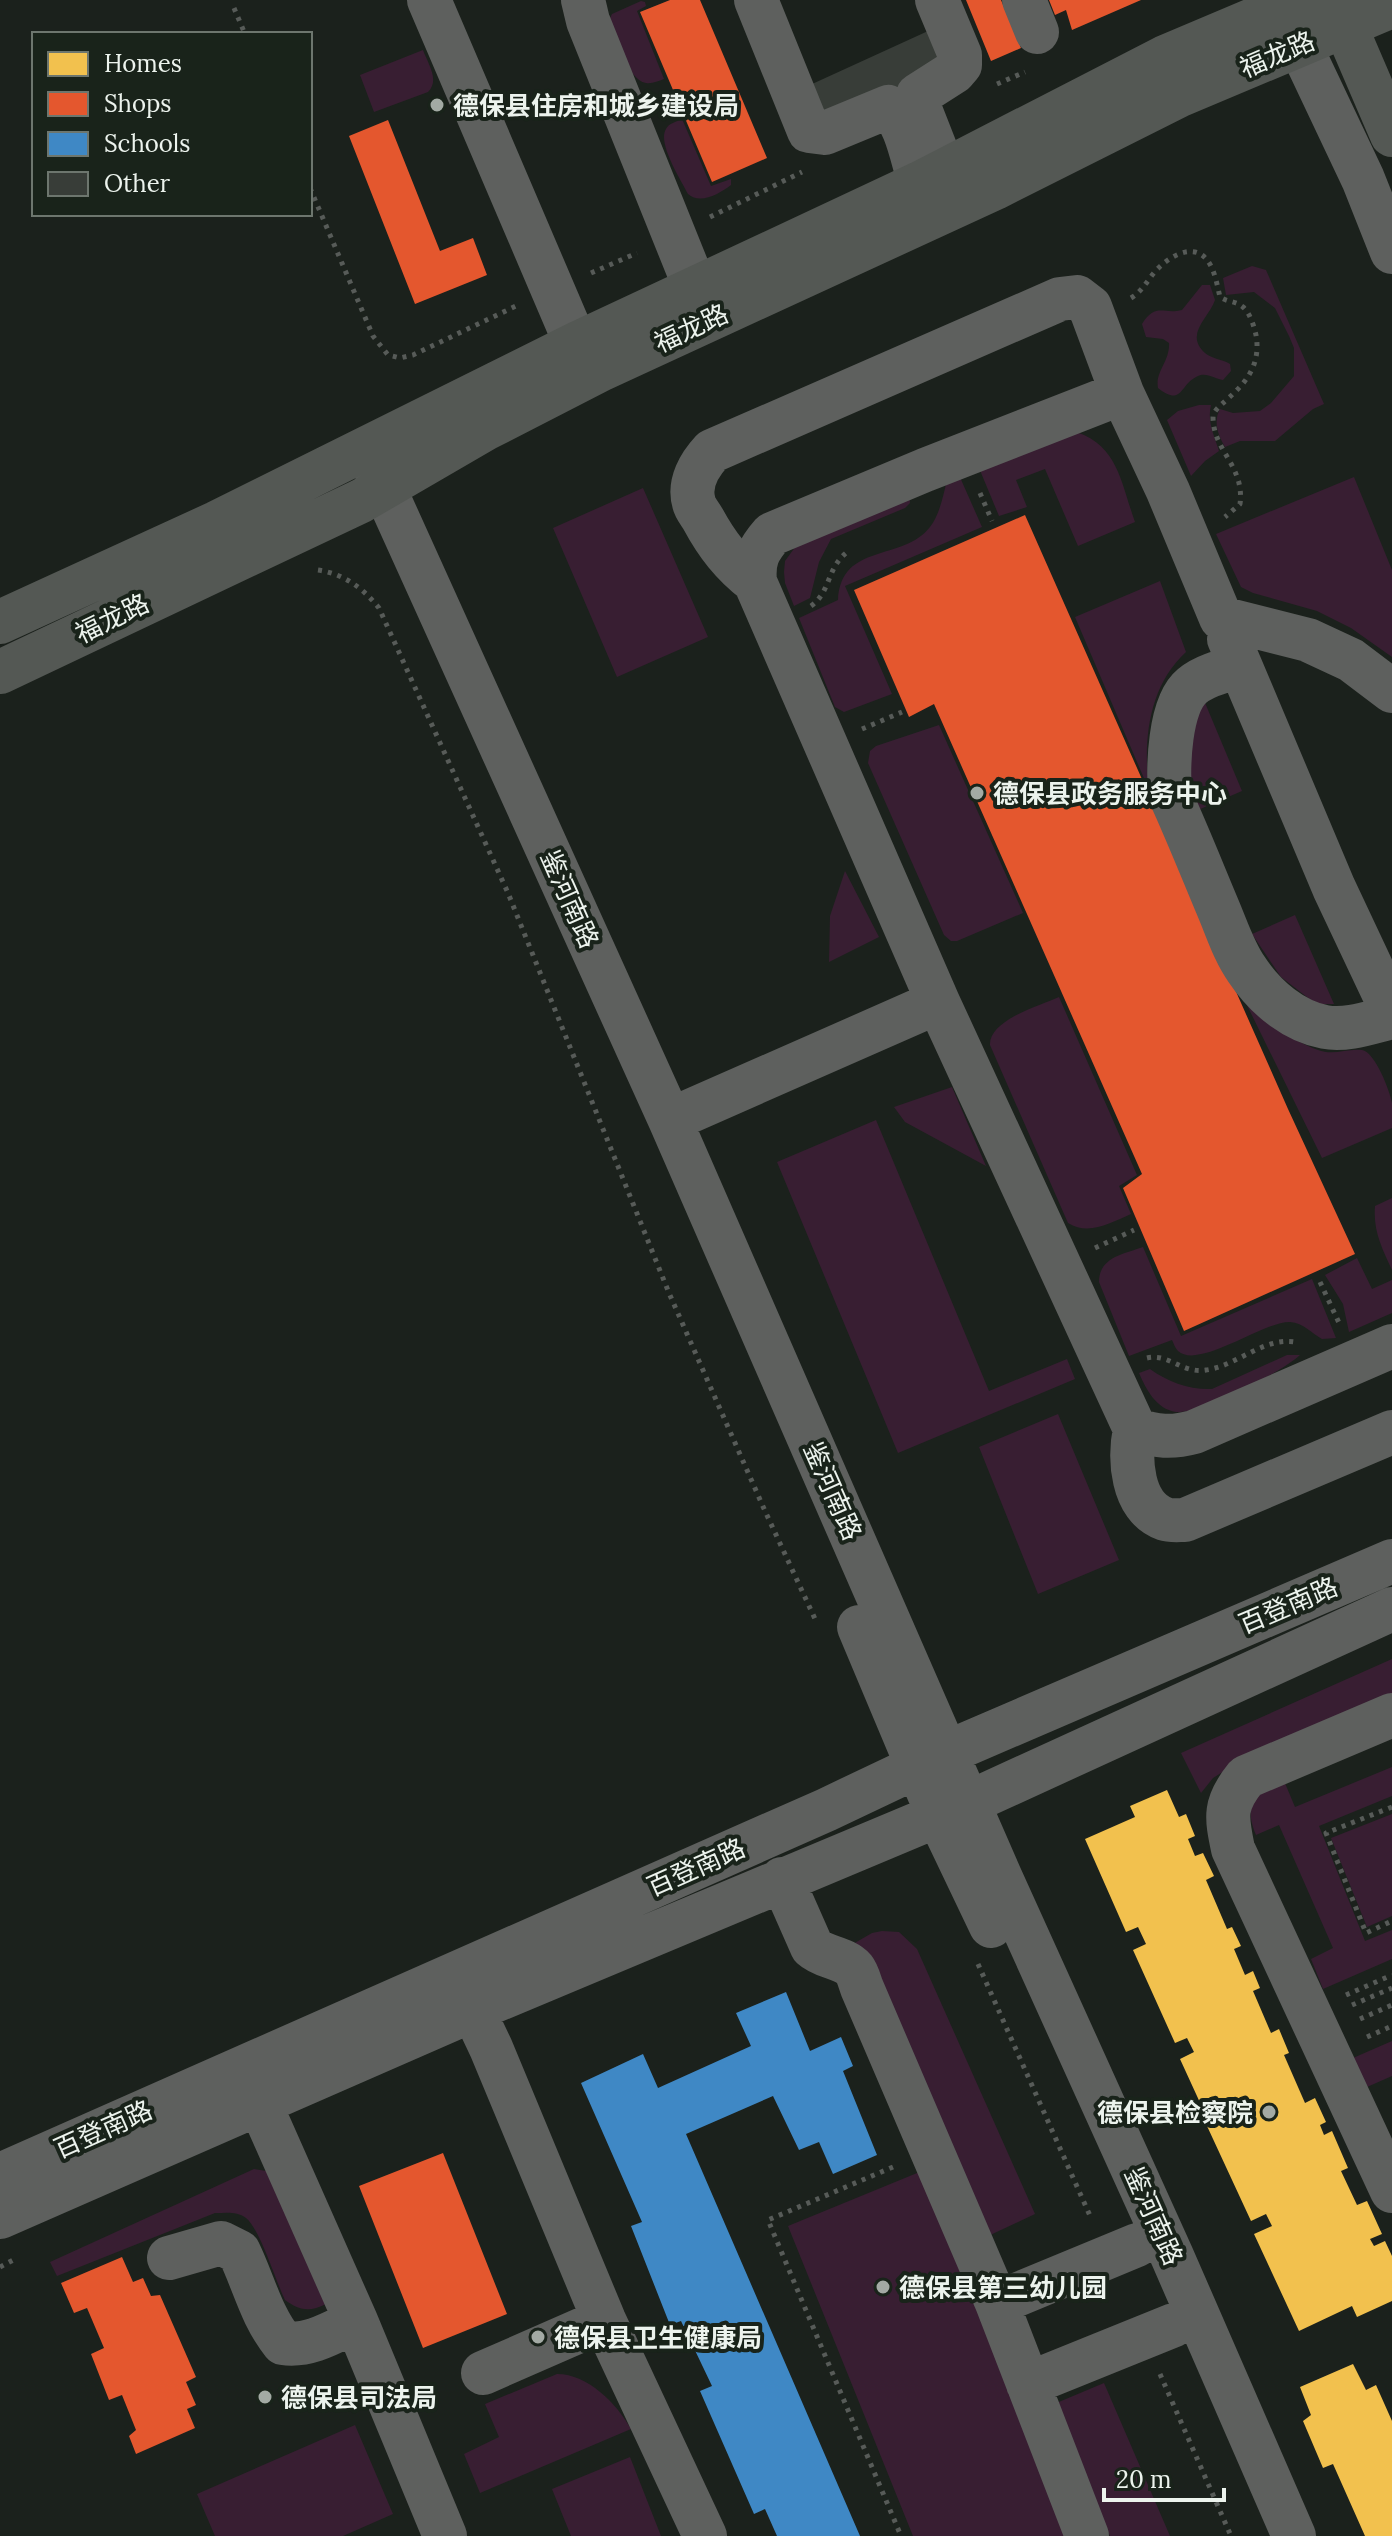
<svg xmlns="http://www.w3.org/2000/svg" width="1392" height="2536" font-family="Lora,'Noto Sans SC',serif">
  <style>
    .green { fill: #381e32 }
    .homes { fill: #f2c14e }
    .shops { fill: #e4572e }
    .schools { fill: #3f88c5 }
    .building { fill: #383d38 }
    .lines { fill: none; stroke-linecap: round; stroke-linejoin: round }
    .path { stroke: #575b58; stroke-width: 5; stroke-dasharray: 4 6; stroke-linecap: butt }
    .minor { stroke: #5e605e; stroke-width: 44 }
    .major { stroke: #545854; stroke-width: 44 }
    .poi-dot { fill: #a3aaa4; stroke: #19231a; stroke-width: 3 }
    .labels { text-anchor: middle; dominant-baseline: central; stroke-width: 8; stroke-linejoin: round; paint-order: stroke }
    .street-label { font-size: 26px; fill: #ecf3ed; stroke: #19231a }
    .poi-label { font-size: 26px; font-weight: bold; fill: #ecf3ed; stroke: #19231a; text-anchor: start }
  </style>
  <rect width="100%" height="100%" fill="#1b211c"/>
  <path class="green" d="M641,1L645,2L646,6L637,11L664,79C658,81 652,84 646,83C627,80 616,35 610,18L612,14Z
    M423,50C428,64 440,80 428,92L374,112L360,75Z
    M682,119L711,186L731,179V185C719,194 700,205 688,194C681,180 657,143 666,129C669,123 676,122 682,119Z
    M1252,266L1266,270L1324,404L1313,409L1275,441H1240L1225,447C1218,435 1213,422 1220,409L1233,413L1260,411L1271,403L1294,376V348L1289,336L1275,308L1254,292L1226,295L1223,278Z
    M1202,285H1210L1215,300C1209,318 1184,334 1205,353C1212,359 1222,359 1230,364L1231,371L1223,380C1214,379 1206,371 1196,377C1180,385 1182,407 1158,388C1155,371 1170,362 1169,343L1163,339L1146,337L1142,324C1156,302 1163,315 1182,310Z
    M1199,405H1211C1207,422 1214,435 1219,451L1205,461L1191,476L1167,420L1178,411Z
    M1070,430C1118,443 1120,480 1135,522L1078,546L1045,469L1016,480L1027,507L999,516L979,468Z
    M959,475L982,527L845,586L892,694L844,712L835,707L799,618L838,600C841,542 903,562 930,527C940,514 943,496 947,480Z
    M1354,477L1392,570V657L1351,628L1317,611L1253,593L1241,587L1216,534Z
    M643,488L708,637L617,677L553,528Z
    M909,493L910,503L905,508L831,539L819,562L810,598L794,606L785,583L784,572L785,561L801,539Z
    M1160,581L1186,652C1148,687 1143,741 1149,790L1075,617Z
    M1203,698L1242,791L1198,810L1191,788L1186,752Z
    M939,725L1023,913L957,941H951L944,935L868,763L870,751L876,746Z
    M845,871L879,937L829,962L830,916Z
    M1295,915L1334,1004H1316L1281,977L1252,934Z
    M1242,995C1265,1016 1288,1040 1318,1050C1334,1056 1347,1048 1362,1050C1375,1052 1390,1091 1392,1103C1392,1111 1392,1120 1392,1128L1322,1158Z
    M1059,997L1137,1175L1119,1186L1131,1214C1110,1223 1089,1236 1068,1223L990,1045C989,1020 1039,1006 1059,997Z
    M952,1087L986,1166L905,1122L894,1107Z
    M876,1120L989,1391L1067,1359L1075,1379L898,1453L777,1162Z
    M1392,1198V1270C1382,1248 1373,1231 1375,1206Z
    M1143,1247L1181,1336L1312,1279L1336,1338L1322,1339C1311,1333 1304,1323 1290,1322C1264,1321 1199,1370 1178,1351C1175,1348 1174,1344 1172,1340L1129,1356L1099,1282C1099,1257 1124,1254 1143,1247Z
    M1357,1258L1372,1289L1392,1280V1313L1349,1332L1343,1304L1325,1275Z
    M1287,1355H1300C1282,1372 1200,1415 1176,1412C1156,1409 1146,1389 1139,1373L1150,1369C1168,1382 1190,1390 1212,1389Z
    M1058,1414L1119,1560L1038,1594L979,1447Z
    M1392,1659V1698L1229,1768L1213,1778L1201,1793L1181,1753Z
    M1392,1767V1796L1319,1826L1365,1941L1392,1930V1959L1323,1989L1311,1959L1333,1948L1279,1825L1256,1835C1242,1802 1257,1795 1282,1776L1295,1807Z
    M1392,1814V1916L1367,1927L1331,1838Z
    M882,1931L899,1932L917,1949L1035,2214L986,2237L853,1944L872,1933Z
    M1392,2041V2076L1367,2087L1353,2058Z
    M254,2169L266,2171L326,2304C310,2312 300,2311 285,2300C276,2282 260,2229 246,2218C237,2211 226,2213 215,2213L57,2276L50,2262Z
    M922,2171L1070,2536H913L788,2226Z
    M557,2374C588,2374 617,2404 631,2429L480,2493L464,2454L499,2437L485,2404Z
    M1104,2383L1170,2536H1110L1054,2404Z
    M355,2425L393,2514L343,2536H215L197,2494Z
    M630,2457L661,2536H571L552,2489Z"/>
  <path class="homes" d="M1167,1790L1179,1817L1186,1814L1195,1836L1188,1839L1195,1856L1203,1853L1214,1876L1206,1880L1227,1929L1232,1927L1241,1946L1234,1949L1245,1975L1253,1971L1260,1988L1253,1991L1271,2033L1279,2029L1289,2053L1284,2055L1305,2103L1315,2098L1326,2122L1320,2125L1324,2135L1332,2131L1348,2168L1341,2171L1357,2205L1367,2201L1382,2234L1370,2239L1374,2246L1385,2241L1392,2256V2301L1357,2317L1352,2306L1299,2331L1254,2234L1272,2226L1266,2214L1251,2221L1207,2126L1221,2119L1213,2102L1202,2107L1180,2059L1194,2052L1187,2038L1175,2043L1133,1950L1146,1944L1138,1927L1126,1932L1085,1839L1135,1817L1130,1806Z
    M1353,2364L1366,2390L1376,2385L1392,2421V2536H1365L1333,2464L1323,2468L1303,2421L1311,2415L1300,2387Z"/>
  <path class="shops" d="M670,0H700L767,158L712,182L640,12Z
    M966,0H1001L1021,48L991,61Z
    M1049,0H1141L1072,30L1066,10L1055,15Z
    M388,120L440,251L473,238L487,275L415,304L349,136Z
    M1025,515L1288,1109L1355,1254L1184,1331L1123,1188L1142,1174L934,704L909,717L854,590Z
    M443,2153L507,2314L423,2348L359,2186Z
    M122,2257L133,2282L143,2278L151,2296L160,2295L196,2377L186,2382L196,2405L187,2409L195,2428L136,2454L129,2436L136,2430L122,2395L109,2400L91,2354L104,2348L87,2308L74,2313L61,2283Z"/>
  <path class="schools" d="M786,1992L810,2051L841,2037L853,2066L843,2071L877,2155L833,2174L819,2142L799,2150L773,2096L686,2134L860,2536H777L765,2509L754,2514L700,2391L712,2386L681,2321L670,2325L631,2226L642,2222L581,2083L643,2054L658,2088L751,2046L736,2013Z"/>
  <path class="building" d="M939,26L955,62L815,125L799,90Z"/>
  <g class="lines">
    <path class="path" d="M234,8L245,34
      M997,84L1025,72
      M310,188L373,336L388,355L400,358L413,355L516,306
      M710,217L802,172
      M591,273L637,253
      M1131,298C1141,292 1146,283 1153,274C1164,260 1192,240 1207,260C1215,270 1217,285 1220,297C1227,302 1236,301 1243,307C1250,313 1254,326 1256,335C1265,385 1213,402 1213,417C1213,451 1245,466 1240,504L1225,517
      M980,493L992,521
      M318,570C344,574 363,588 379,608L508,893L669,1293L765,1511L816,1621
      M811,606C832,591 826,566 850,550
      M862,729L902,712
      M1095,1248L1134,1230
      M1320,1282L1340,1325
      M1147,1358C1169,1353 1182,1374 1206,1370C1237,1366 1263,1337 1295,1342
      M1392,1807L1326,1833L1366,1933L1392,1921
      M978,1964L1091,2218
      M1346,1995L1392,1975
      M1352,2005L1392,1988
      M1360,2019L1392,2005
      M1367,2037L1392,2026
      M893,2167L768,2220L901,2536
      M0,2267L17,2258
      M1160,2374L1231,2536"/>
    <path class="minor" d="M429,0L576,344
      M583,0L588,21L695,287
      M756,0L809,131L825,133L888,107C907,122 912,160 920,183
      M1024,0L1037,32
      M1283,10L1363,179L1392,252
      M936,150L918,104V95L954,72L960,65V55L937,0
      M369,455L670,1120L1000,1876L1172,2256L1294,2536
      M755,582C753,560 758,550 772,534L925,470L1122,393
      M1229,639L1334,888L1392,1011
      M1239,667C1224,671 1205,675 1192,686C1169,705 1168,767 1170,795C1187,832 1202,870 1218,908C1227,929 1234,952 1247,970C1265,997 1293,1021 1325,1027C1347,1031 1371,1022 1392,1017
      M1392,691L1351,660L1308,640L1221,618L1168,491L1122,393L1090,307L1077,297L1060,299L712,451C700,464 688,483 694,503C695,508 700,514 703,519C717,545 732,564 755,582L938,1002L1135,1429C1129,1458 1131,1507 1165,1519C1171,1521 1179,1520 1185,1520L1392,1432
      M670,1120L938,1002
      M1135,1429C1156,1437 1172,1438 1194,1432L1392,1346
      M859,1627L938,1815L991,1926
      M1392,1715L1246,1777C1224,1804 1226,1816 1233,1849L1392,2191
      M782,1879L812,1947C824,1958 843,1957 854,1969C858,1974 860,1983 862,1988L997,2303L1087,2536
      M473,2010L491,2048L604,2320L705,2536
      M259,2102L356,2321L445,2536
      M0,2175L826,1810L948,1752L1392,1561
      M0,2217L473,2010L970,1802L1392,1609
      M169,2258L221,2243L239,2252C254,2283 261,2316 283,2343C309,2347 333,2332 356,2321
      M997,2303L1137,2245
      M483,2373L604,2320
      M1028,2384L1174,2325"/>
    <path class="major" d="M1334,0L1392,135
      M0,622L216,523L576,344L920,183L1165,57L1300,0
      M0,672L361,501L485,429L602,369L995,188L1178,96L1392,6"/>
  </g>
  <g class="poi-dot">
    <circle cx="437" cy="105" r="8"/>
    <circle cx="977" cy="793" r="8"/>
    <circle cx="1269" cy="2112" r="8"/>
    <circle cx="883" cy="2287" r="8"/>
    <circle cx="538" cy="2337" r="8"/>
    <circle cx="265" cy="2397" r="8"/>
  </g>
  <g class="labels">
    <g class="street-label">
      <text transform="translate(1277 54) rotate(-23)">福龙路</text>
      <text transform="translate(691 328) rotate(-25)">福龙路</text>
      <text transform="translate(112 618) rotate(-26)">福龙路</text>
      <text transform="translate(570 899) rotate(66)">鉴河南路</text>
      <text transform="translate(833 1491) rotate(66)">鉴河南路</text>
      <text transform="translate(1288 1605) rotate(-23)">百登南路</text>
      <text transform="translate(696 1867) rotate(-24)">百登南路</text>
      <text transform="translate(103 2129) rotate(-24)">百登南路</text>
      <text transform="translate(1154 2216) rotate(66)">鉴河南路</text>
    </g>
    <g class="poi-label">
      <text x="453" y="105">德保县住房和城乡建设局</text>
      <text x="993" y="793">德保县政务服务中心</text>
      <text x="1253" y="2112" text-anchor="end">德保县检察院</text>
      <text x="899" y="2287">德保县第三幼儿园</text>
      <text x="554" y="2337">德保县卫生健康局</text>
      <text x="281" y="2397">德保县司法局</text>
    </g>
  </g>
  <rect x="32" y="32" width="280" height="184" fill="#19231a" stroke="#6d766e" stroke-width="2"/>
  <rect x="48" y="52" width="40" height="24" fill="#f2c14e" stroke="#6d766e" stroke-width="2"/>
  <text x="104" y="72" font-size="24" fill="#ecf3ed">Homes</text>
  <rect x="48" y="92" width="40" height="24" fill="#e4572e" stroke="#6d766e" stroke-width="2"/>
  <text x="104" y="112" font-size="24" fill="#ecf3ed">Shops</text>
  <rect x="48" y="132" width="40" height="24" fill="#3f88c5" stroke="#6d766e" stroke-width="2"/>
  <text x="104" y="152" font-size="24" fill="#ecf3ed">Schools</text>
  <rect x="48" y="172" width="40" height="24" fill="#383d38" stroke="#6d766e" stroke-width="2"/>
  <text x="104" y="192" font-size="24" fill="#ecf3ed">Other</text>
  <path d="M1104 2488v12h120v-12" fill="none" stroke="#ecf3ed" stroke-width="4"/>
  <text x="1116" y="2488" font-size="24" fill="#ecf3ed" stroke="#19231a" stroke-width="6" paint-order="stroke">20 m</text>
</svg>
